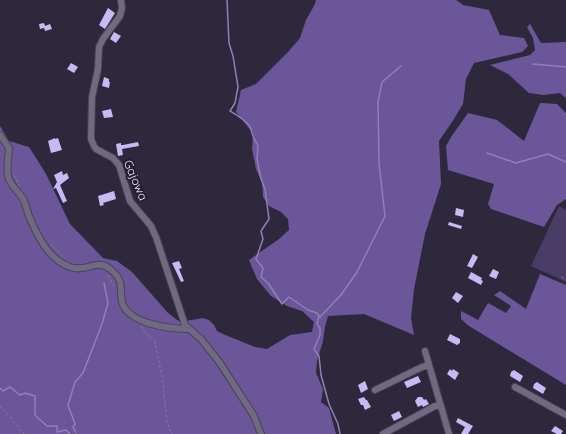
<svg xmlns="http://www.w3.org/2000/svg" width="566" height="434" font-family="Quicksand,sans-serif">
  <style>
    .green { fill: #493c66 }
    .forest { fill: #6b5699 }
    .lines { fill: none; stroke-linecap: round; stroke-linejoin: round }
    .stream { stroke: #9080b4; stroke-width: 1.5 }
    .building { fill: #c8b9f4 }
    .minor-casing { stroke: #494355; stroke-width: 8 }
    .path { stroke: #817c8e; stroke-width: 1; stroke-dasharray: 3 2; stroke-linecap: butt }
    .minor { stroke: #6f6982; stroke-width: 6 }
    .labels { text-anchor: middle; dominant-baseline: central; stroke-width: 4; stroke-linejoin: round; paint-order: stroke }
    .street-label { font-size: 12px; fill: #eae6f4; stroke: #241e32 }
  </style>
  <rect width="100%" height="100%" fill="#2e283d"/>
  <path class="green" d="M559,206L566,210V282L531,266Z"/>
  <path class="forest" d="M316,0H456L463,5L489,10L500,35L524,38L528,46L522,52L474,63L466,79L463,104L452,122L439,141L441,184L425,234L414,289L411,318L414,335L364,314L328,316L325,327L323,341L317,361L316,373L323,389L321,402L329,408L336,434H0V126L9,141L29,147L46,174L70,224L103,258L117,261L132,272L168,313L180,322L203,318L209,320L214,325L217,331L223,334L255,347L267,349L290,335L312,332L314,322L302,311L287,306L271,296L257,279L249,260L279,239L289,230L288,219L281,212L269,206L263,197L262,182L256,169L252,149L253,133L236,112L241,90L256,84L288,52L300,38L306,20L315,4Z
    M530,24L541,43L566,42V98L560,93L543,95L529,93L508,74L490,65L530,55L535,50L533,38L527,27Z
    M540,103L557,104L566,113V199L557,205L544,227L491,209L488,204L494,184L448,170L446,146L451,137L468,113L497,120L524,141Z
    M540,274L566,285V385L469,326L461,319V311L478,320L488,303L506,313L511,306L494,295L500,291L526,309Z"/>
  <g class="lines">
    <path class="stream" d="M227,0L229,43L233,56L238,87L235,103L230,111C237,115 246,120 250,127C253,134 252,138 258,145L257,159L261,179L265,189L269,219L261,231L263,239L256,259L263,268L261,277L268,283L282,304L289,297L308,310L317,313L319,316L317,324L320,328V335L314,349L319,356L321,375L329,404L338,424L340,434
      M533,64L566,67
      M487,153L516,163L548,154L566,162
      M320,317L341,295L357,272L385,216L379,163L378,102L382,82L401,66
      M0,388L3,391L10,387L20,395L25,393L35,396V415L47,426H57V432L66,430L70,434
      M76,433L73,427L75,424L68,405L75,382L83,373L102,324L108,303L104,283"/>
  </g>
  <path class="building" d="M108,8L115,13L105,29L99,25Z
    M44,23L45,26L50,24L52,29L45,31L44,28L40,29L39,24Z
    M114,32L121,36L116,43L110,39Z
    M71,63L78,67L74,73L67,69Z
    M104,77L109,79V82H110L109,88L102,86Z
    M111,109L113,117L104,118L102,111Z
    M55,138V139L58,138L62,150L51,153L48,141Z
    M138,142L139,146L122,149L123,155L118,156L116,144L121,143V145H123Z
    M62,171L63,175L67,173L69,178L60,185L67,201L63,203L56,188L53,189L57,182L54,175Z
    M114,191L116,199L103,203L104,205L100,206L98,196Z
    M456,208L464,210L463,217L455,215Z
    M449,222L462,226L461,229L448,225Z
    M473,254L478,257L472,268L467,266Z
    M179,261L182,268L179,269L184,281L181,282L172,263Z
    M493,269L499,272L496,279L489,276Z
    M471,272L482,278L481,280L483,281L481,285L468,278Z
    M456,292L463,296L458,303L452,298Z
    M450,334L460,339V343L457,345L447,340Z
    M450,369L452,371L453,369L459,373L455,380L447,374Z
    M514,370L523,376L520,382L510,376L511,372Z
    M418,376L421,382L407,388L404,382Z
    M365,381L368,389L361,393L358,385Z
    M537,382L546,388L543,394L533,388L534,384Z
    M364,397L366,400H367L371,407L365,410L363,405H361L358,399Z
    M418,397H422L424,400L426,399L429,404L423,407L422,405L418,407L415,401Z
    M399,411L402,417L394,421L391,415Z
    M458,418L473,426L468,434H461L465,427L456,422Z
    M555,426L563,431L561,434H557L551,431Z"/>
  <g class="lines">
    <g class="minor-casing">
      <path id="minor" d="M121,0L122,8L120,16L103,39L99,47L98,69L92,97L91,139L94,146L96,149L113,158L119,165L130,201L151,226L156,237L185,325L201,339L220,363L254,416L261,434
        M0,135L9,148C9,157 6,166 8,176C10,186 20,192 24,201C26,206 27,211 29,216C37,235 48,259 70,267C86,273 97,258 110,269C125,281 119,287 122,302C128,324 170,329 189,329
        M425,351L449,434
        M515,387L566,415
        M375,390L422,367L429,365
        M383,434L435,406H441"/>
    </g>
    <path class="path" d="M14,175L19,185
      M50,244L65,258
      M108,275L115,288
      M561,277L566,279
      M141,326L145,333L155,342L163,382L167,423L172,434
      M0,406L10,417L24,434"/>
    <use href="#minor" class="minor"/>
  </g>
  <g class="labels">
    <g class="street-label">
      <text transform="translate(136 180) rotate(67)">Gajowa</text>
    </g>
  </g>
</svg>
